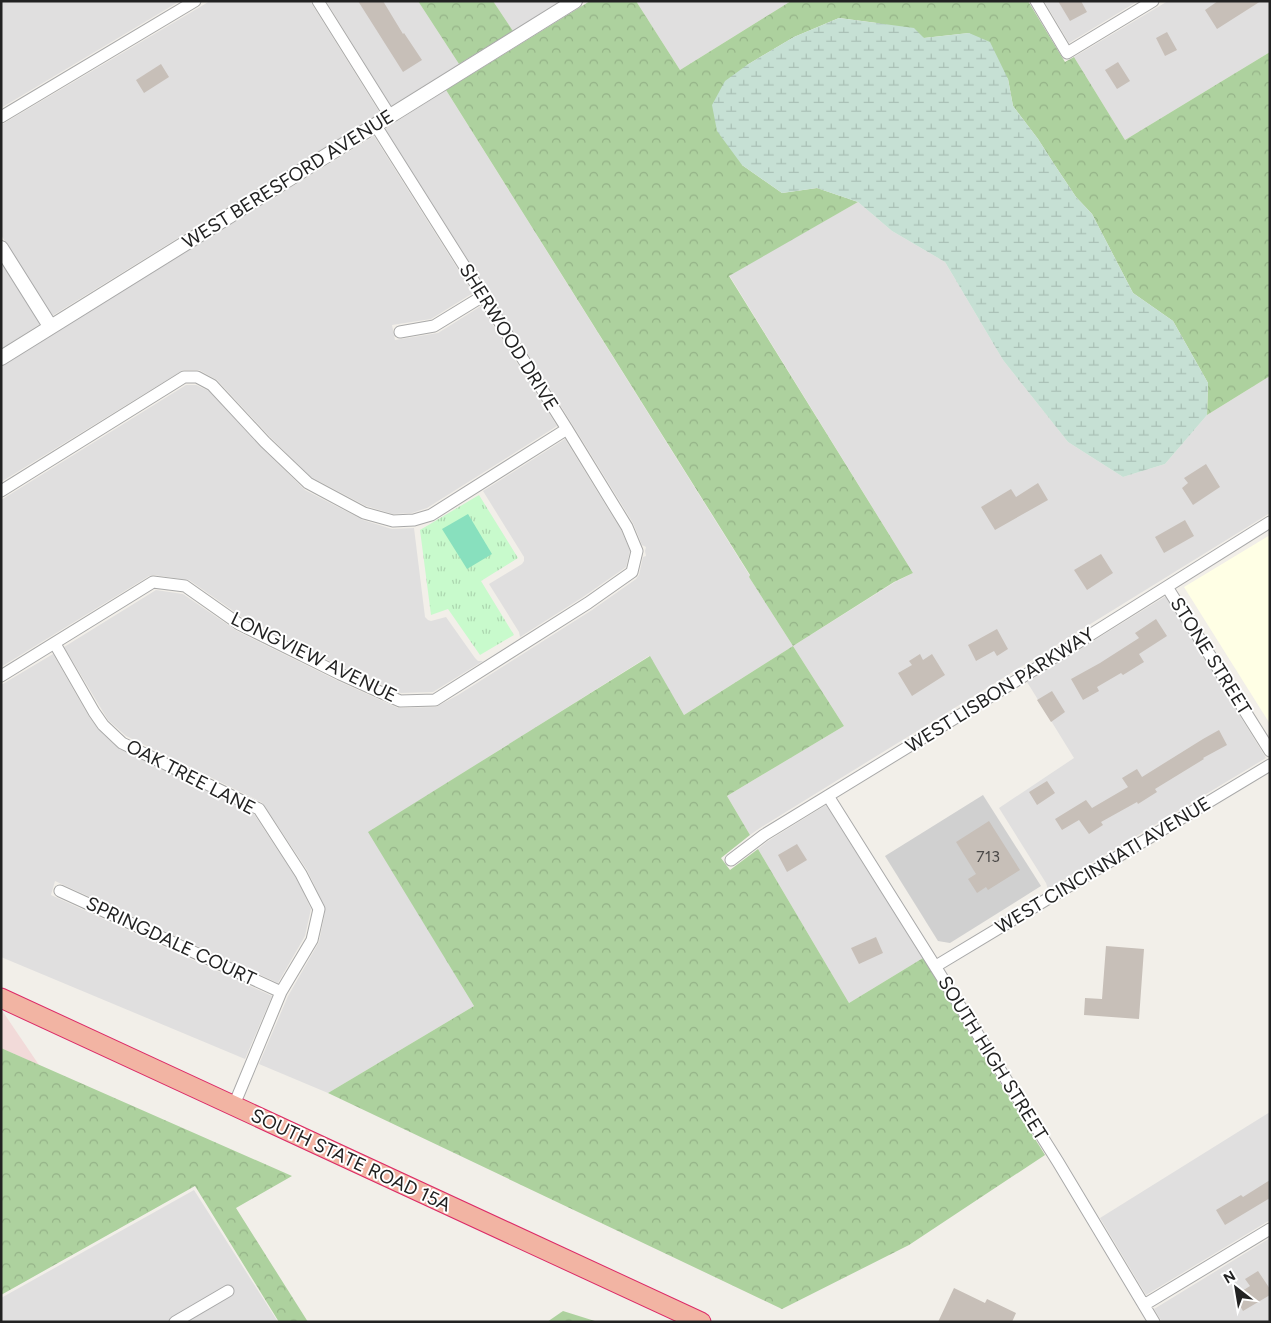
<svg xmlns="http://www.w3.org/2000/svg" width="1271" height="1323" font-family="Figtree,sans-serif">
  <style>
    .residential { fill: #e0dfdf }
    .commercial { fill: #f2dad9 }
    .education { fill: #ffffe5 }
    .religious { fill: #d0d0d0 }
    .forest { fill: url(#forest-crowns) }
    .wetland { fill: url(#wetland-marsh) }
    .park { fill: url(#park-tufts) }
    .pitch { fill: #88e0be }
    .building { fill: #c7bfb8 }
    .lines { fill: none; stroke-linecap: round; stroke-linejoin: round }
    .minor-casing { stroke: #a9a9a9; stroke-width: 13 }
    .tertiary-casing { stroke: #a9a9a9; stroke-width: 16 }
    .trunk-casing { stroke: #dc2a67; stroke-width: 21 }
    .minor { stroke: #fff; stroke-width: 11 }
    .tertiary { stroke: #fff; stroke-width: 14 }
    .trunk { stroke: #f2b4a3; stroke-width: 19 }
    .labels { text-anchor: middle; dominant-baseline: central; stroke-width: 4; stroke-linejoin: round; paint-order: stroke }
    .number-label { font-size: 16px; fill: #4b4948 }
    .street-label { font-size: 19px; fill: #222; stroke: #fff }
  </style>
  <defs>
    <pattern id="forest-crowns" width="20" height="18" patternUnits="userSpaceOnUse" patternTransform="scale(1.25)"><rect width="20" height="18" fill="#add19e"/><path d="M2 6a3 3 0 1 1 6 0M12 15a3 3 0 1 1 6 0" fill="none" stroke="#95b388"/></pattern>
    <pattern id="wetland-marsh" width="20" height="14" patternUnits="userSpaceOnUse" patternTransform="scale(1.25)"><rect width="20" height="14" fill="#c6e0d4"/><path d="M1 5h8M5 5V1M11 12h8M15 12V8" fill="none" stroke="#aac0b6"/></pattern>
    <pattern id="park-tufts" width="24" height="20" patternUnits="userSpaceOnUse" patternTransform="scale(1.25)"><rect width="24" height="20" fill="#c8facc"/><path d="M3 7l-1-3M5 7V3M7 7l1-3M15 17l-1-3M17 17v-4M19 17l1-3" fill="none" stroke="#acd6af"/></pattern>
  </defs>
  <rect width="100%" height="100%" fill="#f2efe9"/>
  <path class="residential" d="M1,1H180L1,108Z
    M210,1H310L380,113L52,316L1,235V125Z
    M326,1H418L459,64L391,106Z
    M493,1H560L513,31Z
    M636,1H791L680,70Z
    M1044,1H1138L1069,43Z
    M1168,1H1270V52L1125,140L1074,57Z
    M446,90L750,576L749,577L793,646L895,582L913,573L729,275L858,202L892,231L945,262L1003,360L1068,442L1123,477L1165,464L1207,415L1270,376V513L760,828L750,835L727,796L844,726L793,646L684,715L649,656L369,832L474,1006L328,1093L259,1064L288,996L319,942L325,912V907L307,870L264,805L261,802L126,736L108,720L64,647L156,590L183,594L237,631L338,681L398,708L436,707L458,695L592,610L636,579L639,575L643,557L646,556L645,551L646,547L642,545L633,523L569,419L385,129Z
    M374,136L473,293L431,319L392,325L395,340L438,333L481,306L557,426L427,508L412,513L393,514L366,506L311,477L270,437L217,380L199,370H183L1,482V367L54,333Z
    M1,261L40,324L1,349Z
    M186,385H196L209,391L261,447L305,490L363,520L392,529L414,528L425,617L428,620L431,621L446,617L475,658L478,661H483L433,692L401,693L342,667L242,617L189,580L154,575L149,576L1,667V500Z
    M565,439L621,530L630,551L626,567L583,597L520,637L519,632L489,584L522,564L524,561V557L483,491Z
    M1166,596L1266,758L1048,889L1046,883L999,808L1074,758L1027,682Z
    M53,654L88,715L98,729L118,748L254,814L296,878L303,892L311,909L305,936L278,983L55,881L51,895L272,996L245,1059L1,957V685Z
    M826,805L923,958L849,1003L758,849L768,841Z
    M1270,1112V1220L1146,1295L1100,1218Z
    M194,1190L278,1322H1V1298Z
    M1270,1238V1322H1162L1154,1309Z"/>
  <path class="commercial" d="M1,1009L39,1065L1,1048Z"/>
  <path class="education" d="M1270,535V724L1184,587Z"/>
  <path class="religious" d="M983,795L1041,886L950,943L938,941L885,856Z"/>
  <path class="forest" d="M418,1H493L513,31L459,64Z
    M590,1H636L680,70L791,1H1028L1065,62L1074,57L1125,140L1270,52V376L1207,415L1208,383L1173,321L1133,293L1092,214L1076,197L1054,164L1038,139L1013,106L1008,79L969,33L924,38L877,23L839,18L794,37L747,65L742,165L782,193L817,188L858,202L729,276L913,573L894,582L793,646L844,726L727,796L750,835L721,858L730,870L758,849L849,1003L923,958L1045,1155L909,1245L782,1309L328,1093L474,1006L368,832L650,656L684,715L793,646L749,577L750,575L446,90Z
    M1,1048L292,1176L236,1208L308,1322H279L195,1186L1,1295Z
    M563,1311L598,1322H547Z"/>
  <path class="wetland" d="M839,18L914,28L924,38L969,33L990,42L1008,79L1013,106L1038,139L1054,164L1076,197L1092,214L1133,293L1173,321L1208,383L1207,415L1165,464L1123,477L1068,442L1003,360L945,262L892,231L858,202L817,188L782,193L742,165L717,131L712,105L725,81L747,65L794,37Z"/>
  <path class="park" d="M479,495L518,558L481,581L514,635L480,655L448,609L431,615L420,530Z"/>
  <path class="pitch" d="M468,514L492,554L467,569L442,529Z"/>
  <path class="building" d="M358,1H383L403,34L404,33L422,60L403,72Z
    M1058,1H1081L1087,12L1070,21Z
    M1218,1H1261L1217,29L1205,10Z
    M1167,32L1177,50L1165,56L1156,38Z
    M1118,62L1130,81L1117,89L1105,70Z
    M161,64L169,77L144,93L136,80Z
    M1206,464L1220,487L1193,505L1182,488L1188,483L1184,478Z
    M1038,483L1048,500L995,530L981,507L1011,489L1016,497Z
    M1185,520L1194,536L1164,553L1155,537Z
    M1101,554L1113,573L1087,590L1074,570Z
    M1156,619L1167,636L1139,654L1144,662L1123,675L1121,673L1097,687L1099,691L1083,700L1071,679L1100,663L1139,638L1135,633Z
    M997,629L1008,649L997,656L994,651L976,661L968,645Z
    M920,654L923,660L932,654L945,675L912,696L898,673L912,665L909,661Z
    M1052,691L1065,712L1051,722L1037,700Z
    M1219,730L1227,745L1203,758L1204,759L1155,789L1157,792L1138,804L1137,802L1101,822L1103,825L1089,834L1079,820L1062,830L1055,819L1086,800L1092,808L1128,787L1122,778L1137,769L1142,777L1203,739Z
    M1047,781L1055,793L1037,805L1029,792Z
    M989,821L1020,870L988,890L986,887L977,893L968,879L976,874L956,842Z
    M797,844L807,860L787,872L778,855Z
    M876,937L883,953L859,964L851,948Z
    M1106,946L1144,949L1139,1019L1084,1015L1085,998L1102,999Z
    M1270,1180V1198L1225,1225L1216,1210L1241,1195L1243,1197Z
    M1258,1271L1270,1289V1295L1243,1311L1234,1296L1250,1286L1245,1279Z
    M954,1288L985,1303L987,1299L1016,1313L1012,1322H938Z"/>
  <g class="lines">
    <g class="minor-casing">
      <path id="minor" d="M318,1L390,116
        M1036,1L1067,53L1153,1
        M1,117L195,1
        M400,332L434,326L483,296
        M1,491L184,377H197L212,385L265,442L308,483L364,513L393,521L414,520L431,515L567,429
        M1167,587L1270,751
        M55,644L94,712L103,725L122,743L259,809L301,874L319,909L312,940L281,992L234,1105
        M1,676L153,582L185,586L239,624L340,674L400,701L435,700L588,603L632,572L637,551L627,527L567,429L376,126
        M828,796L1058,1162L1154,1322
        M731,860L764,835L1063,652L1270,522
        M60,891L281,992
        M936,966L1270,765
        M1144,1305L1270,1229
        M175,1322L228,1291"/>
    </g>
    <g class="tertiary-casing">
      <path id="tertiary" d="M1,248L50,326
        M1,358L575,1"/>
    </g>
    <g class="trunk-casing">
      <path id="trunk" d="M1,998L701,1322"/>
    </g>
    <use href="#minor" class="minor"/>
    <use href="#tertiary" class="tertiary"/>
    <use href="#trunk" class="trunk"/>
  </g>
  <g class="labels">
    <g class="number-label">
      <text x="988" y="856">713</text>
    </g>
    <g class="street-label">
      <text transform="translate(288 179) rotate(-32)">WEST BERESFORD AVENUE</text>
      <text transform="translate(509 337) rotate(58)">SHERWOOD DRIVE</text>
      <text transform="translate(1211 656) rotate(58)">STONE STREET</text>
      <text transform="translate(314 657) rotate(26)">LONGVIEW AVENUE</text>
      <text transform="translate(1000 690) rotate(-32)">WEST LISBON PARKWAY</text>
      <text transform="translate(191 777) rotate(27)">OAK TREE LANE</text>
      <text transform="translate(1103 865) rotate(-31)">WEST CINCINNATI AVENUE</text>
      <text transform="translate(171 941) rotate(25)">SPRINGDALE COURT</text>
      <text transform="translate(993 1058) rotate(58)">SOUTH HIGH STREET</text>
      <text transform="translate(351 1160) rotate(25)">SOUTH STATE ROAD 15A</text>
    </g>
  </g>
  <rect width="1271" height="1323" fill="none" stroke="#222222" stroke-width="5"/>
  <g transform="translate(1236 1288) rotate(329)" stroke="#ffffff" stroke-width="4" paint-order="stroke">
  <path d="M0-4L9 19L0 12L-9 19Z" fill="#222222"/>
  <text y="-8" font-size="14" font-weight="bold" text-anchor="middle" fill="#222222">N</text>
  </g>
</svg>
